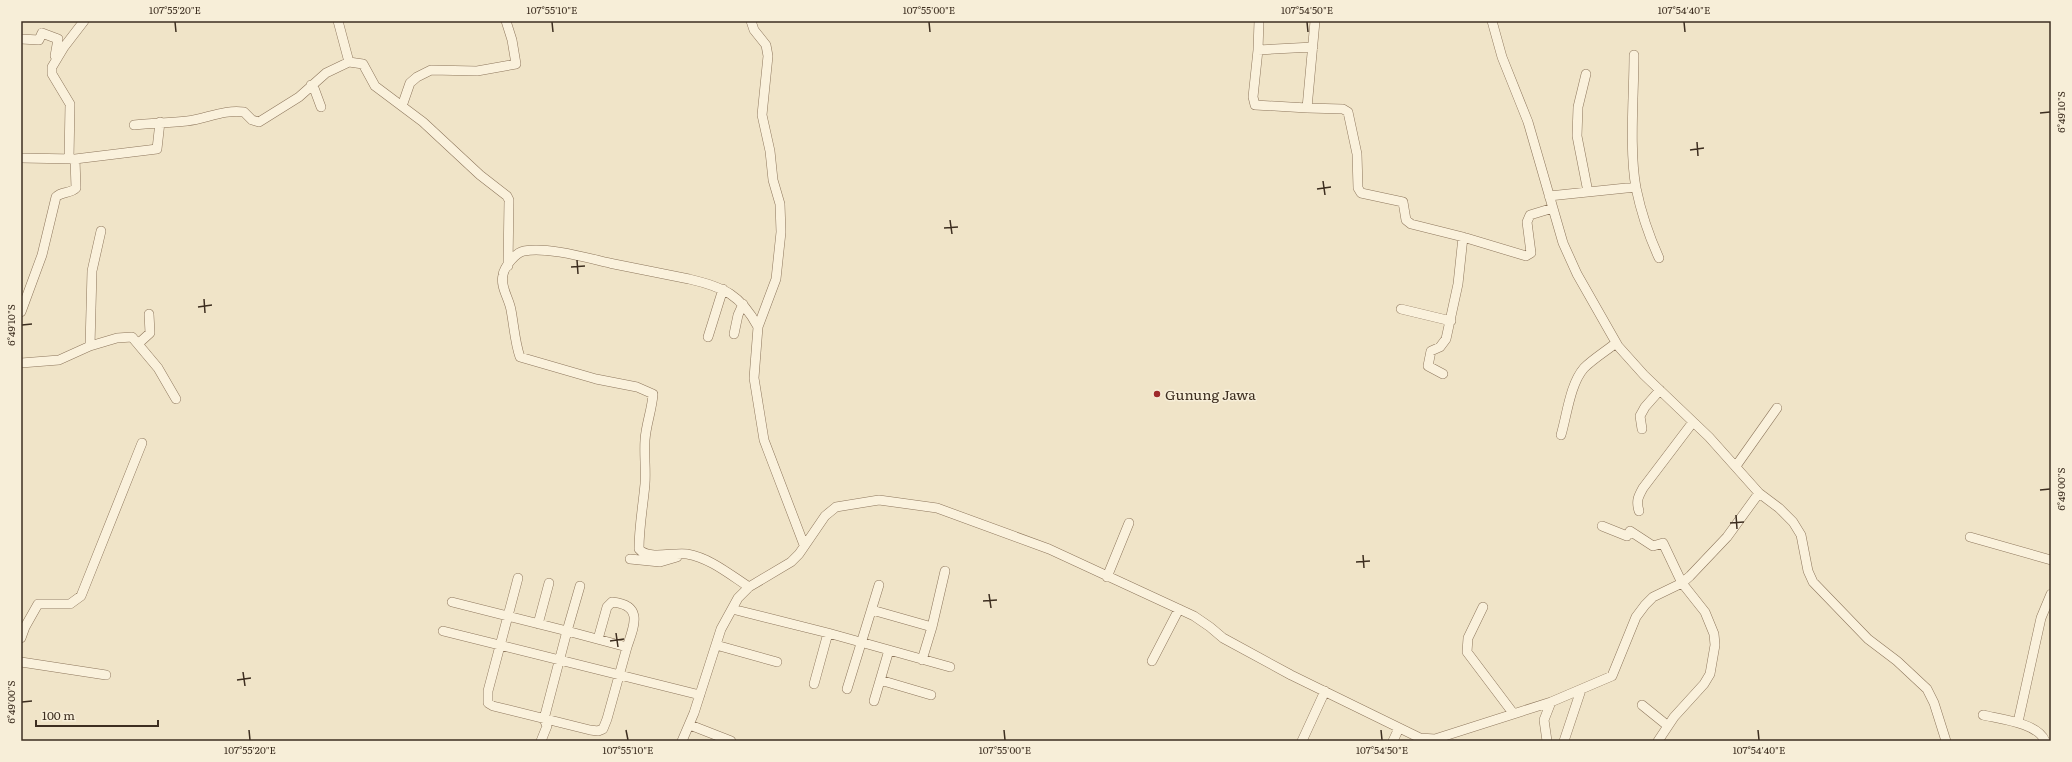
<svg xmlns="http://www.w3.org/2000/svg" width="2072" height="762" font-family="Literata,serif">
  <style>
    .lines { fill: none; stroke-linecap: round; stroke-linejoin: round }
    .street-casing { stroke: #8d765c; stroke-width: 10 }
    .street { stroke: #faf1dc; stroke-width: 9 }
    .ticks { fill: none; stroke: #3d2e20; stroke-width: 1.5 }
    .poi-dot { fill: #9e2a2b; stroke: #f7eed8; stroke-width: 1.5 }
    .labels { text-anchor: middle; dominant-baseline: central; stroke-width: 3; stroke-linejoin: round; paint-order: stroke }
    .poi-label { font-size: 14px; fill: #3d2e20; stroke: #f7eed8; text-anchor: start }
    .neatline { fill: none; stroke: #3d2e20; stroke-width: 1.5 }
    .ticks-label { font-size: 10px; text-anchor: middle; fill: #3d2e20 }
  </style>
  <rect width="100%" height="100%" fill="#f0e4c8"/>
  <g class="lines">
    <g class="street-casing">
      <path id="street" d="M338,21L349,62L363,64L375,86L423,122L480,175L507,196L509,200L508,266
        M751,21L754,30L766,45L768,56L762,115L770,151L773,180L780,204L781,232L776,279L758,327L754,378L764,440L804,545
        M1259,21L1258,50L1313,47
        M1315,21L1307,108L1343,109L1348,112L1357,154L1358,188L1361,193L1403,202L1406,220L1411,224L1463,237L1526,256L1531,253L1527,222L1530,215L1553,208
        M1492,21L1502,57L1528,122L1563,243L1577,274L1618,346L1644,375L1709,437L1759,493L1779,508L1793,522L1801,535L1808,571L1813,582L1868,639L1897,661L1927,689L1934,703L1946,741
        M21,39L39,40L42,33L58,39L55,56
        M1258,50L1253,97L1255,105L1307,108
        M1634,55C1634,95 1629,149 1636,188C1641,212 1649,236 1659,258
        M1586,74L1578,107L1577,136L1588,192
        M311,85L314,88L321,107
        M402,106L410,83L417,77L431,70L477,71L516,64L512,40L506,21
        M134,125C152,123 169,123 187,121C206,119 224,109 244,112L252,120L259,122L299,97L326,73L349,62
        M21,158L75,159L157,149L160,122
        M69,159L70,104L52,74V67L64,47L84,21
        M1549,196L1636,187
        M1401,309L1451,321
        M21,312L42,255L56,197C62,191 70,194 76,188L75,159
        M734,334L738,315L743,304
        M708,337L723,289
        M139,343L150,333L149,314
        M90,346L117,338L132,337L158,368L176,399
        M21,363L59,360L90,346L92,271L101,231
        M1443,374L1428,366L1431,351L1440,347L1446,339L1458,284L1463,237
        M1642,429L1640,416L1645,407L1660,390
        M1561,435C1567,415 1570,384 1584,368C1593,359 1606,351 1616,343
        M1736,466L1777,408
        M1639,511C1636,501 1638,497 1643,488L1693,422
        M1602,526L1627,536L1630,531L1653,546L1663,543L1682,583L1705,612L1714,634L1715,645L1710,674L1704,684L1674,717L1658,741
        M1970,537L2051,560
        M630,559L660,562L677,557
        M1107,577L1129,523
        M518,578L488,691V703L493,706L590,730L598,731L603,729L607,719L627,647L567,631L544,719L547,726L541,741
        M749,587C729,574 710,558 687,554C673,552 648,560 639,549C639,527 643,506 645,484C646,469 644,455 645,440C646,424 652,410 653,394L637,387L596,379L520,357C515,343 514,326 511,310C509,298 500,287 503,275C504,267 516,252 524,251C547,246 591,259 614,264C639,269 664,274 689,279C724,287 741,295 758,327
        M452,602L567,631L580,586
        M1483,607L1468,638L1467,652L1513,713
        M732,609L828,633L950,667
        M872,610L932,627L922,660
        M538,624L549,583
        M932,627L945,571
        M443,631L700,695
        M21,638L25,627L38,604H70L81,596L142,443
        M598,639L607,607L612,602C644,605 634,626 627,647
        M716,645L777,662
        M1152,661L1179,609
        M21,662L106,675
        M880,680L931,695
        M814,684L828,633
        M847,689L879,585
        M874,701L889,650
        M1642,705L1668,726
        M1983,715C2000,719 2038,723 2045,741
        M2018,722L2041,618L2051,594
        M690,725L731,741
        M682,741L694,713L721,629L738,598L749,587L791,562L799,554L825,516L836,507L879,500L937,508L1049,549L1194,616L1210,627L1223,638L1291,675L1420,738L1435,739L1551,702L1612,676L1636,617L1645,605L1653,597L1682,583L1690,576L1727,537L1759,493
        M1302,741L1325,691
        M1393,741L1399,728
        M1547,741L1544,720L1551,702
        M1564,741L1581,690"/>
    </g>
    <use href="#street" class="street"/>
  </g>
  <path class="ticks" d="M175,22L176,32M552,22L553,32M929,22L930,32M1307,22L1308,32M1684,22L1685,32M2040,113L2050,112M1697,142L1698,156M1690,150L1704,148M1323,181L1325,195M1317,189L1331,187M950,220L952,234M944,228L958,227M577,260L578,274M571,267L585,266M204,299L205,313M198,307L212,305M22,325L32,324M2040,490L2050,489M1736,515L1737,529M1730,523L1744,522M1363,555L1364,568M1356,562L1370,561M989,594L991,608M983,601L997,600M616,633L618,647M610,641L624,639M243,672L245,686M237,680L251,678M22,702L32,701M249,730L250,740M626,730L628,740M1004,730L1005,740M1381,730L1382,740M1758,730L1759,740"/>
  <circle class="poi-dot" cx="1157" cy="394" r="4"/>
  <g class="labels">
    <g class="poi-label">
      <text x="1165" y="394">Gunung Jawa</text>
    </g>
  </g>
  <rect width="2072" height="762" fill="none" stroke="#f7eed8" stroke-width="44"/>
  <path d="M36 720v6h122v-6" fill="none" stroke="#3d2e20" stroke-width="2"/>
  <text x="42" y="720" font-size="12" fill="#3d2e20" stroke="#f7eed8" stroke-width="3" paint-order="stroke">100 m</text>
  <rect x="22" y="22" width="2028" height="718" class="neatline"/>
  <g class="ticks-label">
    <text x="175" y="14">107°55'20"E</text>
    <text x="552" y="14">107°55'10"E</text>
    <text x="929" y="14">107°55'00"E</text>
    <text x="1307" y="14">107°54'50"E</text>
    <text x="1684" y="14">107°54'40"E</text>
    <text transform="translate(2061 112) rotate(-90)" y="4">6°49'10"S</text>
    <text transform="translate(11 325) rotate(-90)" y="4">6°49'10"S</text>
    <text transform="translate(2061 489) rotate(-90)" y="4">6°49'00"S</text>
    <text transform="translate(11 702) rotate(-90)" y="4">6°49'00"S</text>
    <text x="250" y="754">107°55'20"E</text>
    <text x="628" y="754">107°55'10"E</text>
    <text x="1005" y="754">107°55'00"E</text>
    <text x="1382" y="754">107°54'50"E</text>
    <text x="1759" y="754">107°54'40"E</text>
  </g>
</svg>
